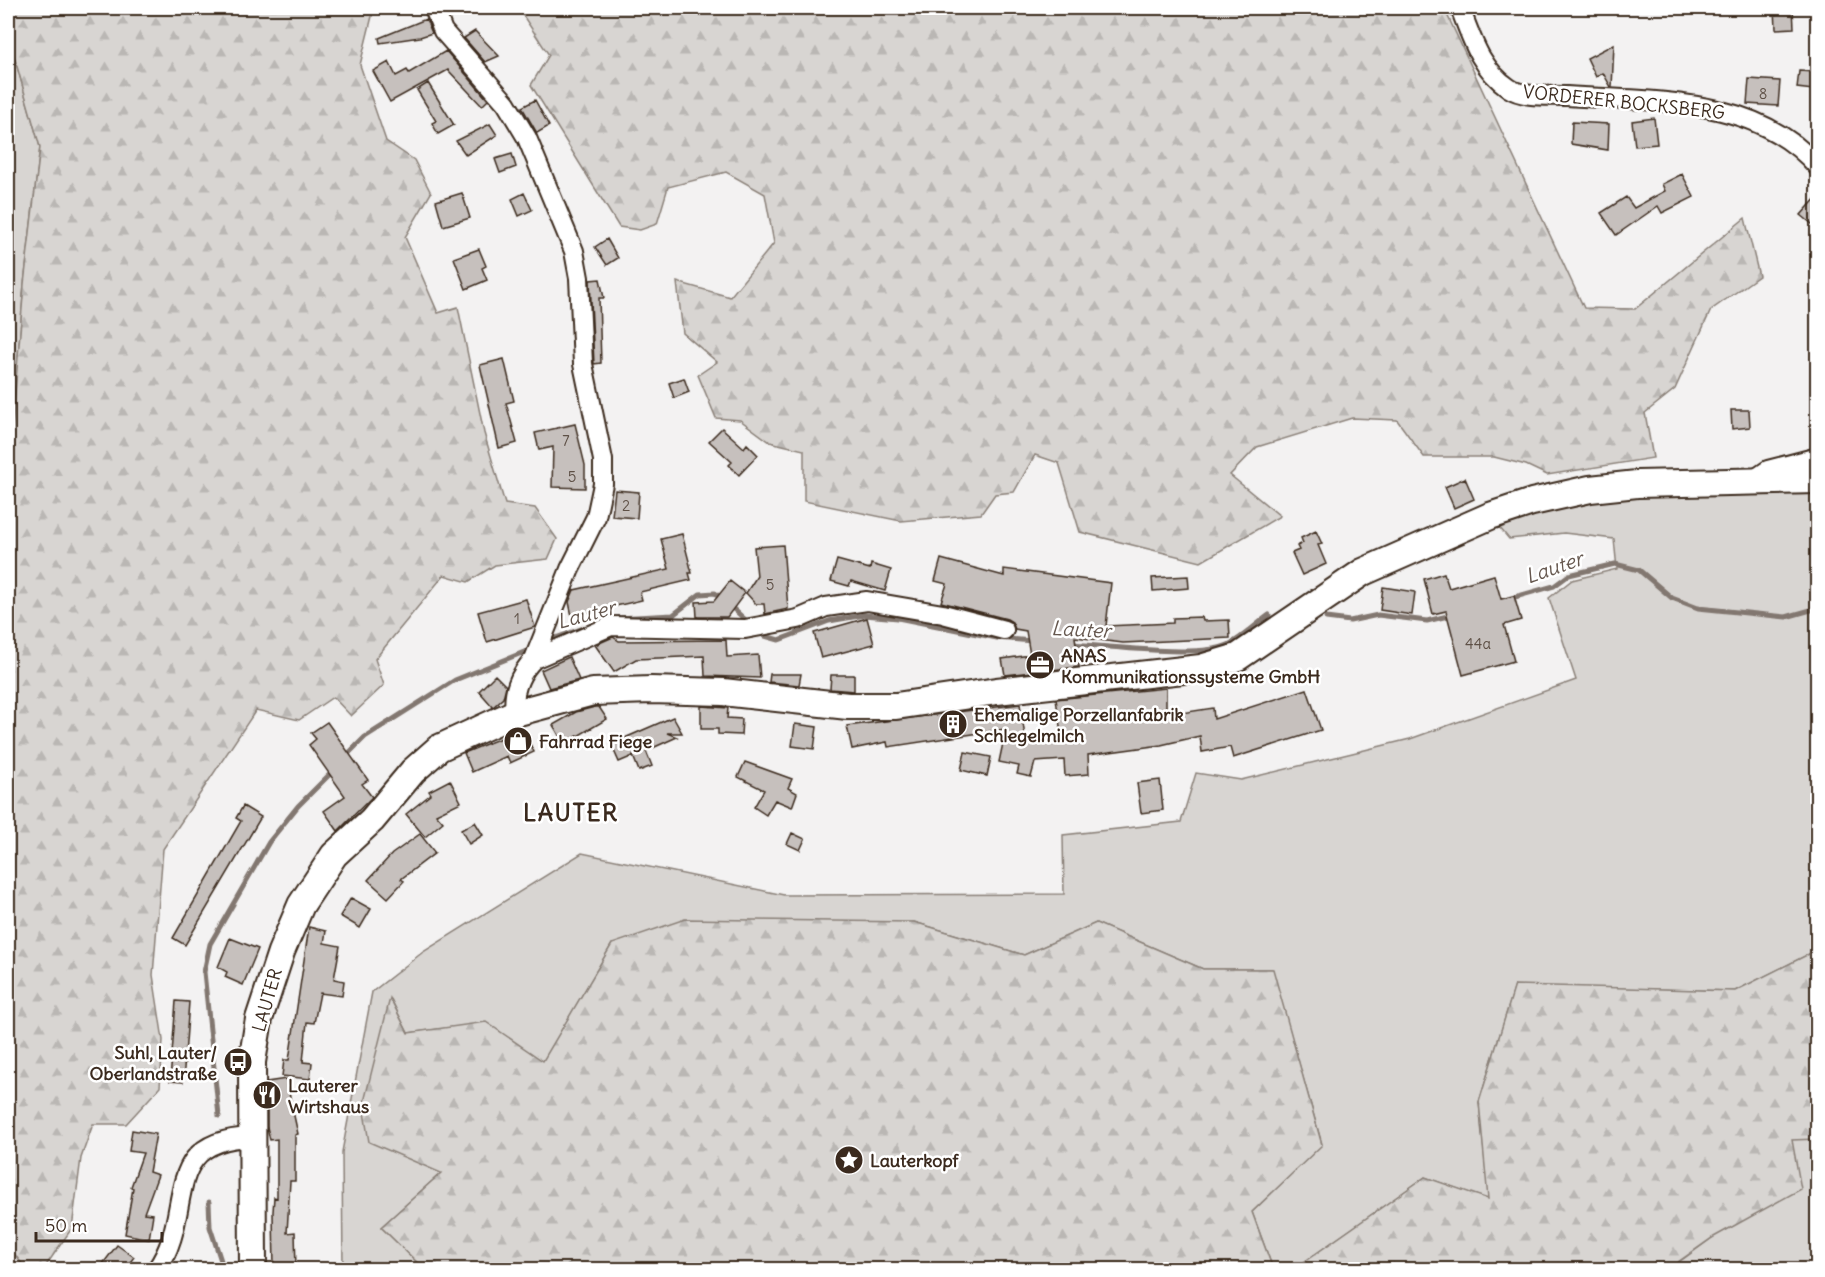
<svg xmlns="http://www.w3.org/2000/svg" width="1825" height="1277" font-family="Delius,sans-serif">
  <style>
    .green { fill: #d8d5d2; stroke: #8a8078; stroke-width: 1.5 }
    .forest { fill: url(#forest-firs); stroke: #8a8078; stroke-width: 1.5 }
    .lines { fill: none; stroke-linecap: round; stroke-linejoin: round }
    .stream { stroke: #827770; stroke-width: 5 }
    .building { fill: #c6c0bd; stroke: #3b2a1e; stroke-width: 1.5 }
    .street-casing { stroke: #3b2a1e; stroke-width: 22 }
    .secondary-casing { stroke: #3b2a1e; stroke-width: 30 }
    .street { stroke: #fff; stroke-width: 18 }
    .secondary { stroke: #fff; stroke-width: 26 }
    .labels { text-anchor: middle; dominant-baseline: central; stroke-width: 5; stroke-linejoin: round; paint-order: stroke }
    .number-label { font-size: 15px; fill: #5e5046 }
    .street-label { font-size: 18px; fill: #3b2a1e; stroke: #fff }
    .poi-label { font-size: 18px; font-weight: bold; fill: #3b2a1e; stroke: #fff; text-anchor: start }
    .water-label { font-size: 20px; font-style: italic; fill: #65574e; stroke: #fff }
    .district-label { font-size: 24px; font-weight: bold; letter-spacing: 1.5px; fill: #3b2a1e; stroke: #fff }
  </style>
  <defs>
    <pattern id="forest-firs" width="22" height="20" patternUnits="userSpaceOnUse" patternTransform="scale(1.5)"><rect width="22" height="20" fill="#d8d5d2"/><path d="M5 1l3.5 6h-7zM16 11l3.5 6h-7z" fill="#bab7b4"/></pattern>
  </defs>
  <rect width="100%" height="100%" fill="#f3f2f2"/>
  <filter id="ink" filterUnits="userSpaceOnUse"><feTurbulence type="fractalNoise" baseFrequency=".0167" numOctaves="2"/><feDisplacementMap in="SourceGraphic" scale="12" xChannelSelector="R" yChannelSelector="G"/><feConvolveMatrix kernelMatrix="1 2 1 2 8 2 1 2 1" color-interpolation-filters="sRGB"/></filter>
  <g filter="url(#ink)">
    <path class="green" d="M8,35L40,147L24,284L8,478Z
      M1817,480V950L1735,991L1515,986L1479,1102L1489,1200L1425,1177L1294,1269H1273L1252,1212L1322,1144L1272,969H1203L1096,923L1024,955L914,922L612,944L543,1062L486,1023L408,1033L391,999L441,1173L381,1227L424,1269L343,1270L342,1152L372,992L423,952L582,853L784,895L1064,894L1063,835L1181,822L1196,773L1241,780L1410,739L1576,680L1549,598L1572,580L1617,569L1614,539L1564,533L1509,539L1490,516L1532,502Z
      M1792,1139H1817V1269L1668,1270L1712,1238Z"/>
    <path class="forest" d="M8,8H374L360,65L386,141L414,160L431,193L405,237L438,313L458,307L484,433L505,504L535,508L557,539L548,559L495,565L468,582L444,575L375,659L384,685L351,716L333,697L299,720L256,710L163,849L153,975L163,1040L160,1087L126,1124H93L81,1158L72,1228L43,1270L26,1269L8,1246V478L24,284L40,147L8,35Z
      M518,8H1444L1584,308L1635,309L1745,218L1759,276L1711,310L1675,389L1645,413L1653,458L1547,475L1526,465L1494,457H1424L1397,420L1352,418L1257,447L1230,475L1280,516L1201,562L1080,532L1059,463L1035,455L1014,492L995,494L981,514L901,521L804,501V450L770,442L740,420L716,418L698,375L717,362L683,333L677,282L730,297L774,243L765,194L726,172L668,187L657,224L640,230L619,227L531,85L549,55Z
      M685,919L914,922L1024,955L1096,923L1203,969H1273L1322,1145L1252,1212L1273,1269H424L381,1227L441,1173L369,1142L363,1106L390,998L408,1033L486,1022L543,1061L612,944Z
      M1817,950V1139L1792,1140L1801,1189L1712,1238L1668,1269H1294L1425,1177L1488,1199L1479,1102L1515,985L1735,991Z"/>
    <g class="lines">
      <path class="stream" d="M1508,599L1554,586L1569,575L1615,564L1639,570L1672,598L1698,608L1786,617L1818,608
        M729,605L749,623
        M618,618L673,615L700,594L715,593L722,599
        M1326,618L1350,621L1378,615L1427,621L1452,615
        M759,631L765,636L779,640L829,621L865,615L898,618L997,638L1032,641
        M547,641L592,625
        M1071,644C1105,646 1200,658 1228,645C1242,639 1256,624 1269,615
        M346,756L365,737L455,680L534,648
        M219,1116L204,972L210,944L269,842L298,806L334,770
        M209,1202L210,1227L224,1270"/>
    </g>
    <path class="building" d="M1775,8H1793L1794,28L1776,29Z
      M426,19L432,33L420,37L380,43L379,38Z
      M475,31L499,56L485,62L464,38Z
      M1614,44L1612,87H1611L1603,73L1596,77L1587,58Z
      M446,51L488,100L482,106L448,70L390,102L373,71L389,62L396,76L407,70L409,73Z
      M1799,71L1815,72L1813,90L1797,88Z
      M1749,79L1780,81L1778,106L1747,104Z
      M428,83L454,125L438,134L432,123L436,121L417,90Z
      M535,100L549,126L537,133L522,107Z
      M1654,118L1657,144L1635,146L1632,121Z
      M1572,122L1609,124L1608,150L1571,144Z
      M490,124L497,135L466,155L456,141Z
      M512,154L516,167L500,173L495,159Z
      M1682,174L1694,197L1662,213L1658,206L1616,235L1601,213L1626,197L1634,208L1665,191L1662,184Z
      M462,193L470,218L443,226L436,201Z
      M524,193L532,210L519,216L512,199Z
      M1818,196V229L1801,215Z
      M607,239L618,258L607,265L595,247Z
      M479,249L486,266L482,268L487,280L466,289L454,258Z
      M600,279L604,298H599L601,363L594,364L590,280Z
      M504,359L514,401L506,403L517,443L499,448L480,365Z
      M684,378L689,392L674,398L669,383Z
      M1731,410H1749L1750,427L1732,429Z
      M575,424L585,465V488L552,487L553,447L539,450L535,433Z
      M722,428L744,448L747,444L758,455L739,475L729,465L732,462L709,441Z
      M1465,478L1474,499L1454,508L1445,487Z
      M615,490L639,492L637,518L612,516Z
      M1316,531L1322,544L1318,545L1326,564L1302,575L1292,553L1299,550L1297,546L1303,543L1301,538Z
      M682,534L692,573H689L691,580L640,592L642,600L572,616L569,602L574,590L669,569L661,539Z
      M783,545L788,609L765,614L764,604H756L746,593L757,576L754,547Z
      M941,559L1004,576V569L1111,583L1106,626L1173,623V618L1202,617L1203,621L1229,620L1230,638L1123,643L1075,637L1079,667L1005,675L1002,659L1030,655L1026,631L1015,629L1012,622L1007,619L941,602L947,584L935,581Z
      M837,560L870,569L871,564L891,570L885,591L851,581L849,586L831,581Z
      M1444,573L1449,588L1494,575L1501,599L1514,596L1521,620L1504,625L1514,661L1463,675L1446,611L1433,614L1424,579Z
      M1188,576L1189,588L1153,591L1152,578Z
      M730,581L745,593L727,617H697L696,602L714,601Z
      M1383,587L1415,592L1412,615L1380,610Z
      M526,599L535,627L487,642L478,612Z
      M867,618L874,644L821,658L814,633Z
      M613,637L619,641L726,640L727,657L758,655L760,678L705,676L704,656L636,659L614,672L595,645Z
      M569,657L579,680L549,688L541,670Z
      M770,674H801L799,685L769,682Z
      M495,675L506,686L503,698L493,707L479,691Z
      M831,675H854V691L830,689Z
      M1166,688V709L1173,708L1175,714L1213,708L1214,719L1307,689L1321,730L1233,758L1230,747L1202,752L1200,736L1161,745L1088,755L1089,774L1065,776L1064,760L1035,762L1031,777L1017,774L1019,766L999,762L1006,729L888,747L887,742L852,749L847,726L1020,704L1026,743L1062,740L1056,699Z
      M701,706L728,708L727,718L742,719L741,735L718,734V729H701Z
      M595,707H599L607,719L564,744L553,725L576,712Z
      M673,717L682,733H667L677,737L646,751L652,766L639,771L633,756L619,762L611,744Z
      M327,722L368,780L362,784L372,797L338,831L324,811L345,796L309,745L316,739L311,733Z
      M795,724L817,727L814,749L792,746Z
      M523,729L534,752L510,763L507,756L472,772L464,753Z
      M965,752L991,757L987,776L961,770Z
      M745,762L792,779L788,788L797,793L792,807L775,800L766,815L754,807L764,790L738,777Z
      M450,780L461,802L436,814L443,822L425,837L406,814L431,794L429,791Z
      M1160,780L1163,810L1141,813L1137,783Z
      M243,806L261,817L185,945L173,938L241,821L236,818Z
      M475,822L483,835L469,844L461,830Z
      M792,833L805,839L800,850L787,844Z
      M420,834L435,853L401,879L404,881L388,898L368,880L392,854Z
      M351,898L371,909L360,928L340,916Z
      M309,927L326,931L324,943L340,946L334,979L344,981L342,996L320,993L314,1023L307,1022L303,1062L312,1063L310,1079L282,1076L284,1060H289Z
      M230,938L258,949L243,985L225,977L227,972L218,967Z
      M176,1001L189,1002L183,1082L170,1081Z
      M286,1079L298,1134L295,1135V1181H290L287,1233L295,1232L296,1269H274L273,1212L274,1197L277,1198V1139L270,1140L267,1127V1082Z
      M132,1130L156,1134L149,1172L158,1175L144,1213L153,1214L149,1239L125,1234L133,1188L131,1187L143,1153L129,1151Z
      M117,1245L134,1257L125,1269H99Z"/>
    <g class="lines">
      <g class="street-casing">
        <path id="street" d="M434,8L443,31L506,103L527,138L574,251L579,278L583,364L603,460V484L596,517L570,569L534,659C519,674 512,693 515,713
          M1460,8C1472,39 1480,68 1509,88C1524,98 1549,95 1567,96C1653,102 1756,95 1818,167
          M1755,479L1768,470L1818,457
          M534,659L611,626L745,629L798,619L826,607L867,601L943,614L1004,630
          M156,1270C197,1214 156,1140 252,1137"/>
      </g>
      <g class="secondary-casing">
        <path id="secondary" d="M253,1270L252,1062L259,1019L281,952L301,905L334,855L372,820L413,771L439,748L515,713L593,692L651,690L723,692L848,706H896L997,691L1201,668L1238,657L1363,572L1490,516L1532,502L1590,489L1637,484L1818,480"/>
      </g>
      <use href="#street" class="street"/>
      <use href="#secondary" class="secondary"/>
    </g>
  </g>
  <defs>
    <g id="office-disc" transform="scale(1.5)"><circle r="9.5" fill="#3b2a1e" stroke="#fff"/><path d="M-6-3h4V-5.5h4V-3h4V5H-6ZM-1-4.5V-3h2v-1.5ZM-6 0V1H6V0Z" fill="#fff"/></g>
    <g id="building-disc" transform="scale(1.5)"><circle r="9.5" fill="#3b2a1e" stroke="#fff"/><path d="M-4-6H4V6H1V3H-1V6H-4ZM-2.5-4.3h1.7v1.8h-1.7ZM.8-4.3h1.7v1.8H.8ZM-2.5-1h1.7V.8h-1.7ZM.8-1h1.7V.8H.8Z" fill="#fff"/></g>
    <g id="shop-disc" transform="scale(1.5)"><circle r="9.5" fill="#3b2a1e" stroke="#fff"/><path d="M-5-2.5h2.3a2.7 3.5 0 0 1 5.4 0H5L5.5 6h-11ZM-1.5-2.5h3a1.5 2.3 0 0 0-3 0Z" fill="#fff"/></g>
    <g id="bus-disc" transform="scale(1.5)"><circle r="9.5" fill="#3b2a1e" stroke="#fff"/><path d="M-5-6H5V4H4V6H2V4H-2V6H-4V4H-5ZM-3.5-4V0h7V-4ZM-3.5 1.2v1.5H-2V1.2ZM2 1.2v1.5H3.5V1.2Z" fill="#fff"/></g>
    <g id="restaurant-disc" transform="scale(1.5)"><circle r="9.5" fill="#3b2a1e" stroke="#fff"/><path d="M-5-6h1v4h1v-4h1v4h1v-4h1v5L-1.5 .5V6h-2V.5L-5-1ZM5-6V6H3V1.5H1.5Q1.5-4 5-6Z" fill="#fff"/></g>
    <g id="sight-disc" transform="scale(1.5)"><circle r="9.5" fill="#3b2a1e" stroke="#fff"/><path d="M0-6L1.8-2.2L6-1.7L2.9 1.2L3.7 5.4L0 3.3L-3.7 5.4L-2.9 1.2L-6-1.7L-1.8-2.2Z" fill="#fff"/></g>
  </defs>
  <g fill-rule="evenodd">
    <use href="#office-disc" x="1040" y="665"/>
    <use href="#building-disc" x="953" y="724"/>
    <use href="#shop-disc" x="518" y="741"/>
    <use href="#bus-disc" x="238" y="1062"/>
    <use href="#restaurant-disc" x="267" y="1095"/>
    <use href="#sight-disc" x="849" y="1160"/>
  </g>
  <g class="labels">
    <g class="number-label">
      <text x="1763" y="93">8</text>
      <text x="566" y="440">7</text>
      <text x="572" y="476">5</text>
      <text x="626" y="505">2</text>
      <text x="770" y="584">5</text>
      <text x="517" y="618">1</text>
      <text x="1478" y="643">44a</text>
    </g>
    <g class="street-label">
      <text transform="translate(1624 102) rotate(6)">VORDERER BOCKSBERG</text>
      <text transform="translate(267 1000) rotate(-74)">LAUTER</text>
    </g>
    <g class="poi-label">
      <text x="1061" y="655">ANAS<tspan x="1061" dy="21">Kommunikationssysteme GmbH</tspan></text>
      <text x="974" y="714">Ehemalige Porzellanfabrik<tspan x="974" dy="21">Schlegelmilch</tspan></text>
      <text x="539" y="741">Fahrrad Fiege</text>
      <text x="217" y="1052" text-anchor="end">Suhl, Lauter/<tspan x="217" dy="21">Oberlandstraße</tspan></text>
      <text x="288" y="1085">Lauterer<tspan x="288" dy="21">Wirtshaus</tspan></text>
      <text x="870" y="1160">Lauterkopf</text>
    </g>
    <g class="water-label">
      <text transform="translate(1554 567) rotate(-19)">Lauter</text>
      <text transform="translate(586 614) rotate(-15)">Lauter</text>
      <text transform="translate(1081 629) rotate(3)">Lauter</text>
    </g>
    <g class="district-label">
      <text x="571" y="812">LAUTER</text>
    </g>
  </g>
  <rect width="1825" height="1277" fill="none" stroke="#fff" stroke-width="30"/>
  <rect x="15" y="15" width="1795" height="1247" fill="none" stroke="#3b2a1e" stroke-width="2" filter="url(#ink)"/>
  <path d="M36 1232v9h126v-9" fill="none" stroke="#3b2a1e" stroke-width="3"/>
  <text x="45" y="1232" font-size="18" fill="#3b2a1e" stroke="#ffffff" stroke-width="4.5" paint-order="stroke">50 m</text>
</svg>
